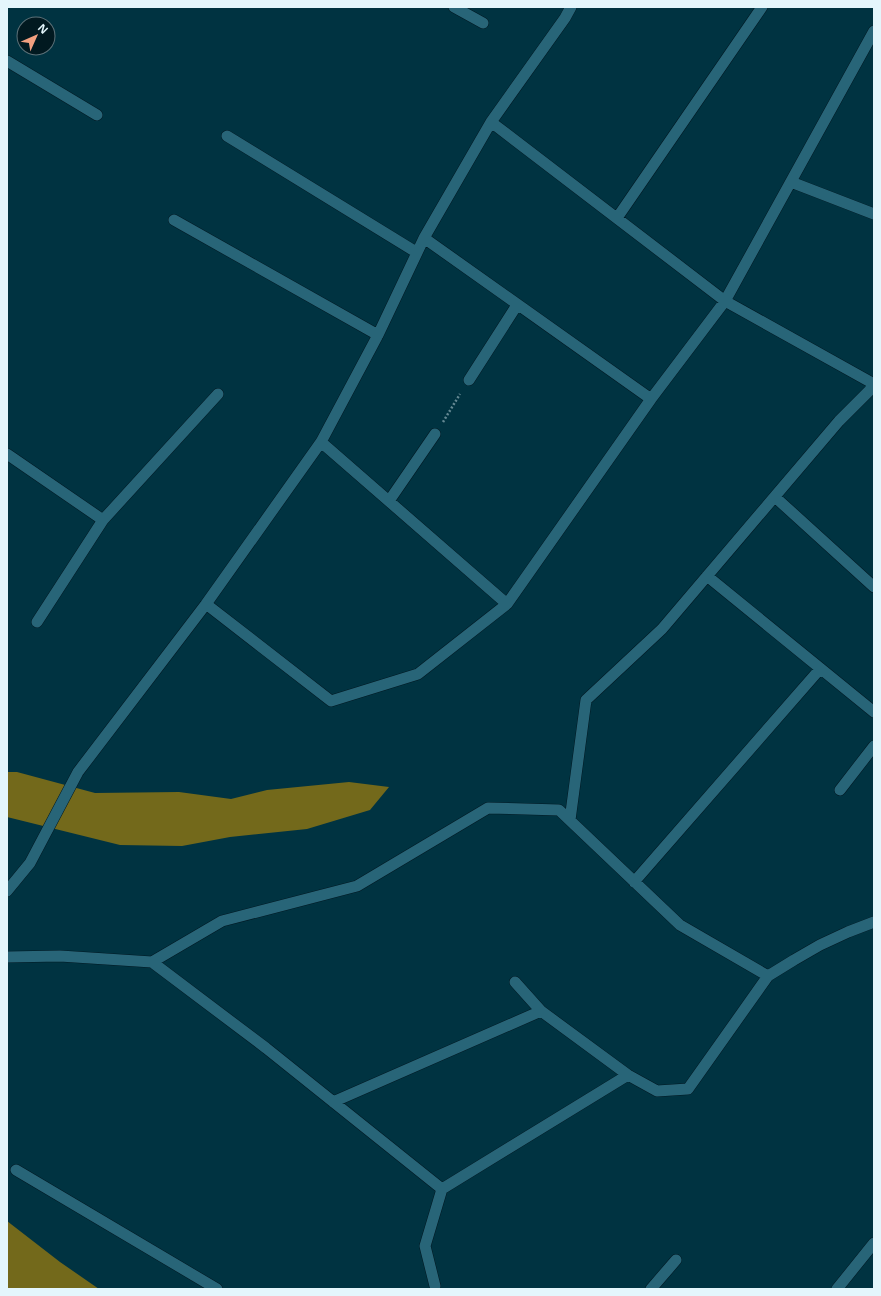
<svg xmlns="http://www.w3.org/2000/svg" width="881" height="1296" font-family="'Noto Sans',sans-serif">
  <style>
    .forest { fill: #73691b }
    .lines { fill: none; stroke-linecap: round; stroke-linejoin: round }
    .minor-casing { stroke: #001923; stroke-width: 12 }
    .path { stroke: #648993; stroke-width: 2.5; stroke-dasharray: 2 2; stroke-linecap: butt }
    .minor { stroke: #286578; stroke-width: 11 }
  </style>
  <rect width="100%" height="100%" fill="#003341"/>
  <path class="forest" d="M7,772H17L95,793L179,792L231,799L267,790L349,782L389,787L370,810L307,829L230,837L182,846L120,845L7,817Z
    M7,1221L60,1262L99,1289H7Z"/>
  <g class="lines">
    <g class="minor-casing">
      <path id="minor" d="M454,7L483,23
        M7,61L97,115
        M491,122L725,301L874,384
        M227,136L416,252
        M791,182L874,214
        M617,218L762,7
        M174,220L378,335
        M424,238L651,399
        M469,380L517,305
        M321,442L507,604
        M7,454L103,520
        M775,497L874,587
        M389,501L435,434
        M707,576L874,712
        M206,604L321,442L378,335L424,238L491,122L565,18L571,7
        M37,622L103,520L218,394
        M840,790L874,746
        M570,820L586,700L662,629L839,421L874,386
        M634,882L820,669
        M7,891L30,863L78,772L206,604L331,701L418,674L507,604L651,399L725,301L874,31
        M7,957L60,956L152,962L266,1048L442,1189L425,1246L435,1286
        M152,962L222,921L357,886L488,808L559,810L680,925L768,976
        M515,982L541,1011L628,1075L657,1091L688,1089L768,976L794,960L820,945L848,932L874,922
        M333,1102L541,1011
        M16,1170L217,1289
        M442,1189L628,1075
        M651,1289L676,1260
        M837,1289L874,1243"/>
    </g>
    <path class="path" d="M443,422L460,394"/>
    <use href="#minor" class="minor"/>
  </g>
  <rect width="881" height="1296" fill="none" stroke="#e4f6fc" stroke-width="16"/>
  <g transform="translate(36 36) rotate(45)"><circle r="19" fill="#011920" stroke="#5c7178"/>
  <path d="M0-3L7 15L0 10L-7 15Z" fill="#f2a080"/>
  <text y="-6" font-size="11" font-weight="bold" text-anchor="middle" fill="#e4f6fc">N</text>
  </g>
</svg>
